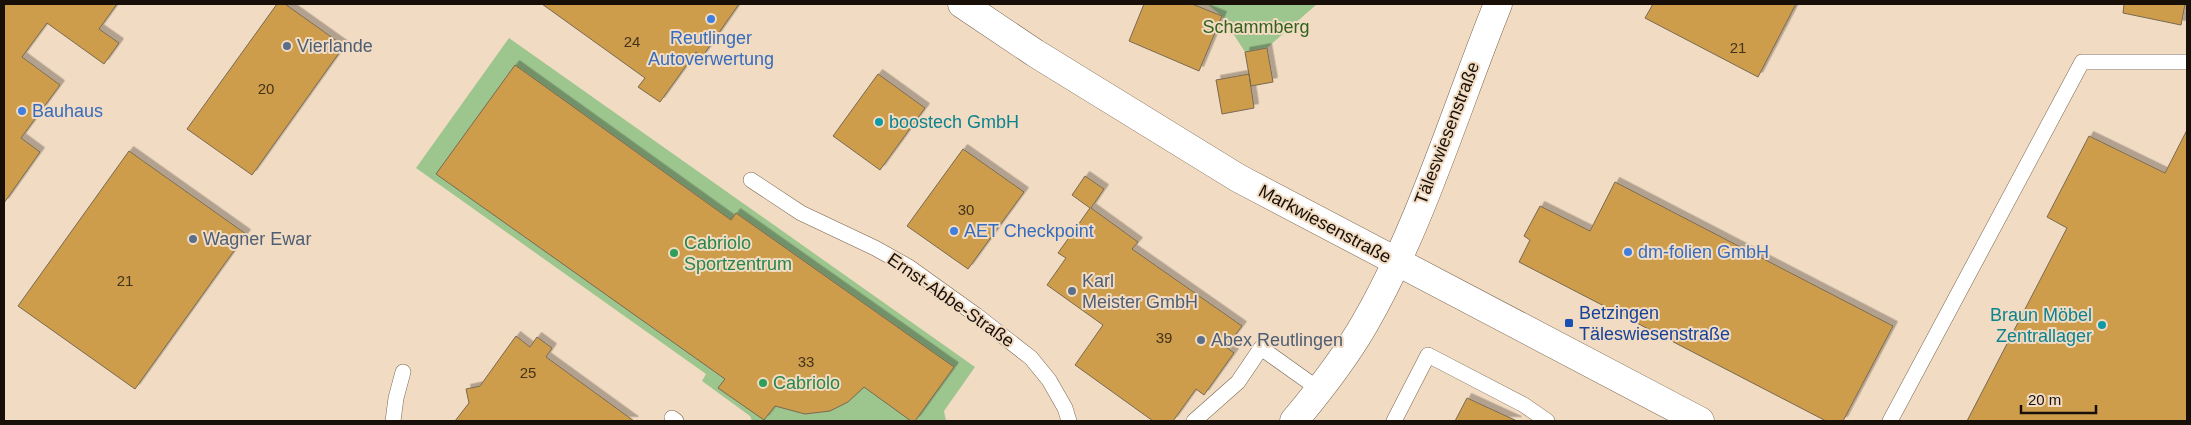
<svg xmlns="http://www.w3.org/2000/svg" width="2191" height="425" font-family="Arial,sans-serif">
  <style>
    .green { fill: #9dc68f }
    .building { fill: #cd9d4c; stroke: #796951; filter: url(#shadow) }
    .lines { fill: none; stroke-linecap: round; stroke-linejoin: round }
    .service-casing { stroke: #77644e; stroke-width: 16 }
    .minor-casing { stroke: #77644e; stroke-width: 29 }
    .tertiary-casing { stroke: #77644e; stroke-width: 29 }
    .service { stroke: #fff; stroke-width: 15 }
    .minor { stroke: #fff; stroke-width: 28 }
    .tertiary { stroke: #fff; stroke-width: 28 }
    .shop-dot { fill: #3f7fe0; stroke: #f1dbc2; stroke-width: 2 }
    .service-dot { fill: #5c6f8a; stroke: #f1dbc2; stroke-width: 2 }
    .culture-dot { fill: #0f9aa8; stroke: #f1dbc2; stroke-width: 2 }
    .leisure-dot { fill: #2e9e5b; stroke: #f1dbc2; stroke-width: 2 }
    .transit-dot { fill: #1a4fb4; stroke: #f1dbc2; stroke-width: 2 }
    .labels { text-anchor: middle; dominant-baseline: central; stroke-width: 4; stroke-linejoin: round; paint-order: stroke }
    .number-label { font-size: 15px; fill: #453319 }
    .park-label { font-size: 18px; fill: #32631d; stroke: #f1dbc2 }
    .shop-label { font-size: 18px; fill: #366cbe; stroke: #f1dbc2; text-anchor: start }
    .service-label { font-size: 18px; fill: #4e5e75; stroke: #f1dbc2; text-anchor: start }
    .culture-label { font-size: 18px; fill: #0d838f; stroke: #f1dbc2; text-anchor: start }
    .street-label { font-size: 18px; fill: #181008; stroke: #f1dbc2 }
    .leisure-label { font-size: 18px; fill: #27864d; stroke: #f1dbc2; text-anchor: start }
    .transit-label { font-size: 18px; fill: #164399; stroke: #f1dbc2; text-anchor: start }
  </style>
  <defs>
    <filter id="shadow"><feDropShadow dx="4.5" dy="-4.5" stdDeviation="0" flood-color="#0004"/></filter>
  </defs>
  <rect width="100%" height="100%" fill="#f1dbc2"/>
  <path class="green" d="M1207,4H1317L1267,48L1245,52L1222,16Z
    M509,38L975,367L944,411L946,421H752L750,416L702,381L706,374L416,168Z"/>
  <path class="building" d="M4,4H117L99,29L119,43L104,64L47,23L22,57L60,85L21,138L40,152L4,203Z
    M277,4H285L344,46L252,175L187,129Z
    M542,4H739L702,57L696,52L660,102L638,87L645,78Z
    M1144,4H1192L1222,16L1199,71L1129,41Z
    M1653,4H1796L1758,77L1645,18Z
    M2124,4H2185L2181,25L2123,13Z
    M1267,48L1273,82L1251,86L1245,52Z
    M515,65L731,220L736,213L954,367L915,421H911L864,387L848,402L830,411L805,414L775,406L764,420L718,388L725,379L436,174Z
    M878,74L925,108L880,170L833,136Z
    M1249,74L1254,108L1222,114L1216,80Z
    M2187,130V421H1967L2067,228L2047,217L2089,136L2165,173Z
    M963,149L1024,192L968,269L907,226Z
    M129,151L246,234L135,389L18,306Z
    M1085,176L1104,189L1091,208L1138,242L1132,249L1242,326L1226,347L1234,353L1204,395L1196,389L1173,421H1153L1075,365L1103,325L1047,285L1066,258L1058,253L1090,208L1072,195Z
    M1615,182L1893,326L1843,421H1826L1519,262L1530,240L1524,236L1540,206L1590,231Z
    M516,336L530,347L537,337L552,348L546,357L634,421H455L469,403L466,389L480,386Z
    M1467,398L1517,421H1455Z"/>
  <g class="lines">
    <g class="service-casing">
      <path id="service" d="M751,180L801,213L875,248L909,267L976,315L1031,358L1049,380L1065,408L1069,421
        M672,418L676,421
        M393,421L396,398L403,372
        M1194,421L1238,382L1261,348L1320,390
        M1394,421L1428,355L1524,405L1547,421
        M1890,421L2082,62H2187"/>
    </g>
    <g class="minor-casing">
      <path id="minor" d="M1294,421C1320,390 1345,358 1365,323C1421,226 1456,108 1498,4"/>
    </g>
    <g class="tertiary-casing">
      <path id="tertiary" d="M962,4L1035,53L1238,178L1700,421"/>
    </g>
    <use href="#service" class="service"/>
    <use href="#minor" class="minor"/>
    <use href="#tertiary" class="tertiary"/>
  </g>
  <g class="shop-dot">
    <circle cx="711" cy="19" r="5"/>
    <circle cx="22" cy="111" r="5"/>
    <circle cx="954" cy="231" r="5"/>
    <circle cx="1628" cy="252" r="5"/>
  </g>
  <g class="service-dot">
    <circle cx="287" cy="46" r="5"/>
    <circle cx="193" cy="239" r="5"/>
    <circle cx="1072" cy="291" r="5"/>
    <circle cx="1201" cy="340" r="5"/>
  </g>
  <g class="culture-dot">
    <circle cx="879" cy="122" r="5"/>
    <circle cx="2102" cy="325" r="5"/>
  </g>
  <g class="leisure-dot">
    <circle cx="674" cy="253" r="5"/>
    <circle cx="763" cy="383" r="5"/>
  </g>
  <rect class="transit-dot" x="1564" y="318" width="10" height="10" rx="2.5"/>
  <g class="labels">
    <g class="number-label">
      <text x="632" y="41">24</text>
      <text x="1738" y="47">21</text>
      <text x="266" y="88">20</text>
      <text x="966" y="209">30</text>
      <text x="125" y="280">21</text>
      <text x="1164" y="337">39</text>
      <text x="806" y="361">33</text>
      <text x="528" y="372">25</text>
    </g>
    <g class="park-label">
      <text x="1256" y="27">Schammberg</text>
    </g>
    <g class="shop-label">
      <text x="711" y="38" text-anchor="middle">Reutlinger<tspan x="711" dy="21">Autoverwertung</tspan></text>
      <text x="32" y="111">Bauhaus</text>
      <text x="964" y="231">AET Checkpoint</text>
      <text x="1638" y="252">dm-folien GmbH</text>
    </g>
    <g class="service-label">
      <text x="297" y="46">Vierlande</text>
      <text x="203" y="239">Wagner Ewar</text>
      <text x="1082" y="281">Karl<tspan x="1082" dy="21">Meister GmbH</tspan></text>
      <text x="1211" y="340">Abex Reutlingen</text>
    </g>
    <g class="culture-label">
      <text x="889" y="122">boostech GmbH</text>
      <text x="2092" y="315" text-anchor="end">Braun Möbel<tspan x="2092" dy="21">Zentrallager</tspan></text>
    </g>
    <g class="street-label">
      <text transform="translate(1447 133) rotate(-69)">Täleswiesenstraße</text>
      <text transform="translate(1325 224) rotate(28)">Markwiesenstraße</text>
      <text transform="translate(951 300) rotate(35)">Ernst-Abbe-Straße</text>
    </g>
    <g class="leisure-label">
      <text x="684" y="243">Cabriolo<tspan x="684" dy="21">Sportzentrum</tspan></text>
      <text x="773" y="383">Cabriolo</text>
    </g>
    <g class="transit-label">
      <text x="1579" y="313">Betzingen<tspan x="1579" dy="21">Täleswiesenstraße</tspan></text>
    </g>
  </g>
  <rect width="2191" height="425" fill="none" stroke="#181008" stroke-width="10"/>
  <path d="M2021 405v8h75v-8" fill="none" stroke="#181008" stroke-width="2.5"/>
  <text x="2028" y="405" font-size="15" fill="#181008" stroke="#f1dbc2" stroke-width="4" paint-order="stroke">20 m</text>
</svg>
